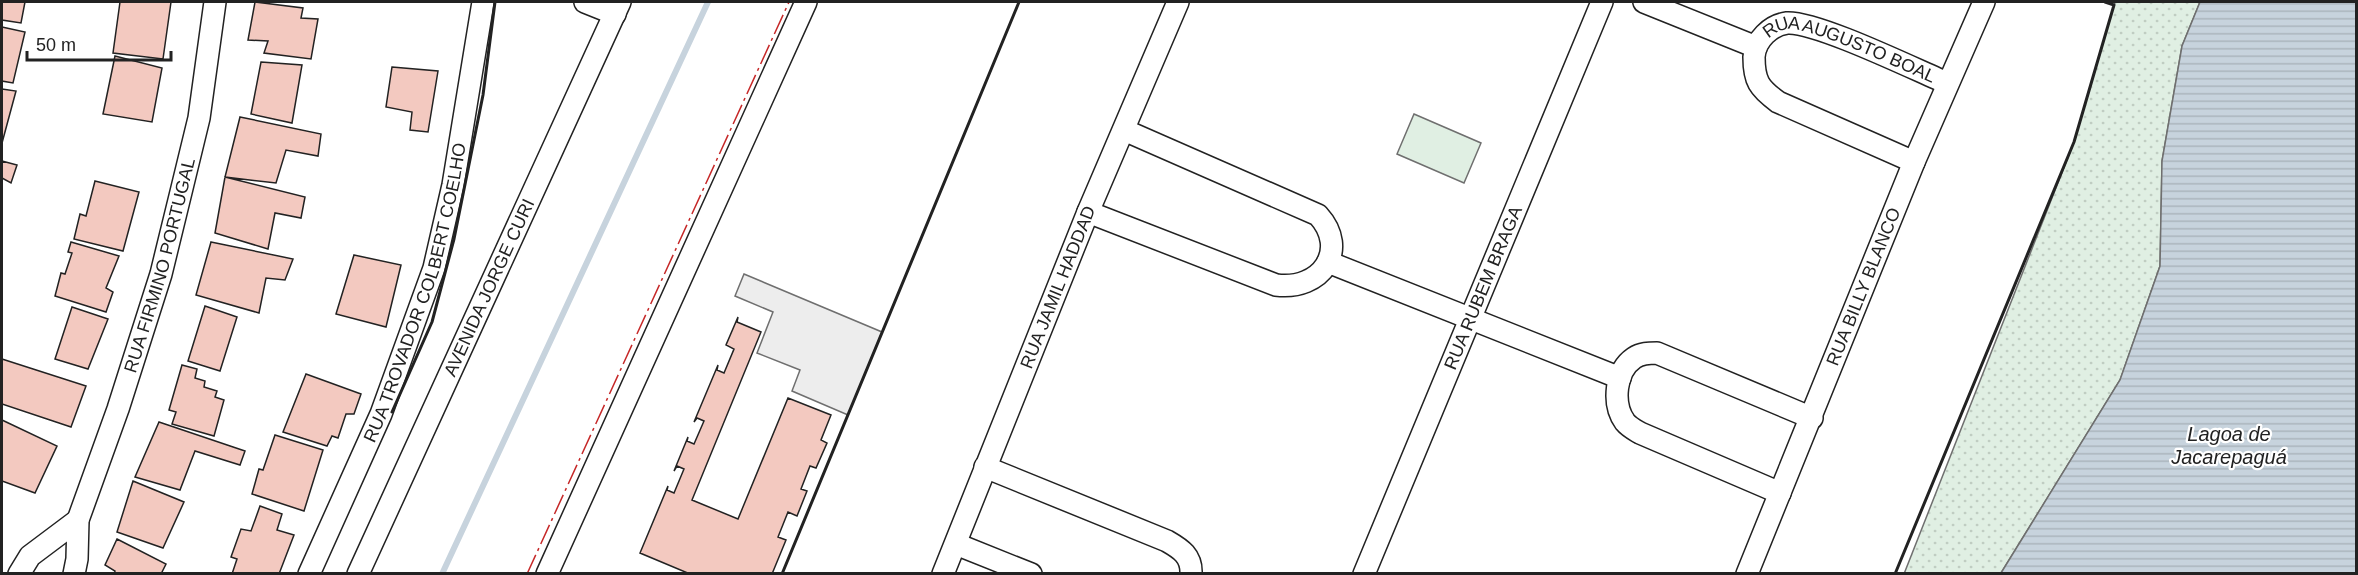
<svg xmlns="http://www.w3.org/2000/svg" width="2358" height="575" font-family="Helvetica,sans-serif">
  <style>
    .grass { fill: url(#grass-dots); stroke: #6f6f6f; stroke-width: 1.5 }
    .garden { fill: #e0efe3; stroke: #6f6f6f; stroke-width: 1.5 }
    .parking { fill: #ededed; stroke: #6f6f6f; stroke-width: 1.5 }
    .water { fill: url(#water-rules); stroke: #6f6f6f; stroke-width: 1.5 }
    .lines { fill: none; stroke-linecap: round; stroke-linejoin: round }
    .stream { stroke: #c7d3dd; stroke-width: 6 }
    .building { fill: #f3c9c0; stroke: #222; stroke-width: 1.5 }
    .minor-casing { stroke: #222; stroke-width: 24 }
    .minor { stroke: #fff; stroke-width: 21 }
    .wall { stroke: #222; stroke-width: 3 }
    .power { stroke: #c62828; stroke-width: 1.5; stroke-dasharray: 21 4.5 3 4.5; stroke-linecap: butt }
    .labels { text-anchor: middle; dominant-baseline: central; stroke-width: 4.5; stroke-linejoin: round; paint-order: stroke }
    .street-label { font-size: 18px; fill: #222; stroke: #fff }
    .water-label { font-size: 20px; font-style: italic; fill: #222; stroke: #fff }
  </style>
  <defs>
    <pattern id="grass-dots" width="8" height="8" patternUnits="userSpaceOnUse" patternTransform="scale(1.5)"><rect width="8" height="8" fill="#e0efe3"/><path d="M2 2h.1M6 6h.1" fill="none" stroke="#c0cdc2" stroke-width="1.8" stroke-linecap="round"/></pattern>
    <pattern id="water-rules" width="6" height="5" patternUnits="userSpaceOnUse" patternTransform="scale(1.5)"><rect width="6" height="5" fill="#c7d3dd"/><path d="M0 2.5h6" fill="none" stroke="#abb5bd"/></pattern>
  </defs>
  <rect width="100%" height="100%" fill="#fff"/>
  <path class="grass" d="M2115,2H2200L2182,46L2162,161L2160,266L2120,380L2001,573L1904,574L2074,142Z"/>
  <path class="garden" d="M1414,114L1481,143L1464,183L1397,154Z"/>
  <path class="parking" d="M744,274L882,332L848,415L792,391L800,370L757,353L773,312L735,296Z"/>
  <path class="water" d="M2200,2H2356V573H2001L2120,380L2160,266L2162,161L2182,46Z"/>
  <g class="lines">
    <path class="stream" d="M442,574L708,2"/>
  </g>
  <path class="building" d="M2,2H25L21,23L2,20Z
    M120,2H171L163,59L113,53Z
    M255,2L303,8L301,18L318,19L311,59L264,53L268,41L248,40Z
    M2,27L25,32L13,83L2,81Z
    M115,56L162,68L152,122L103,114Z
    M261,62L302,65L292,123L251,114Z
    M392,67L438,71L428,132L410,130L412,112L386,107Z
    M2,89L16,91L2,143Z
    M240,117L321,134L318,156L286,150L276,183L225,177Z
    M2,161L17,165L11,183L2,178Z
    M225,177L305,197L301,218L275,213L268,249L215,233Z
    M95,181L139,192L123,251L74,239L80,214L86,216Z
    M71,242L119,256L106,288L113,292L106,312L55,296L61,273L65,274L72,253L68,252Z
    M211,242L293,259L285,280L266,278L259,313L196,295Z
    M354,255L401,265L386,327L336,314Z
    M205,306L237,317L220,371L188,361Z
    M72,307L108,319L88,369L55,359Z
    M738,317L737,322L761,332L692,500L738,519L788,398L831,415L821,440L827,443L816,468L810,466L801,489L807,491L797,516L788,512L778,537L786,540L772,574H690L640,553L668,486L667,490L674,493L684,469L677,466L674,471L688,437L687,441L694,444L704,421L697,418L694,422L718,365L717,370L724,373L734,349L726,345Z
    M2,359L86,386L71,427L2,404Z
    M182,365L197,369L195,378L205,381L204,387L217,391L215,397L224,400L214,436L172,424L176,412L169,410Z
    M306,374L361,394L354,414H346L338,438L332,436L327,446L283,432Z
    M2,420L57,446L35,493L2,481Z
    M159,422L245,451L240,465L195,451L180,490L135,477Z
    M275,435L323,450L304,511L252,494L259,469L263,470Z
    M133,481L184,502L163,548L117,532Z
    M260,506L282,514L277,530L294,535L279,574H232L237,559L231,557L241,529L251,531Z
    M117,539L166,564L161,574H114L115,571L105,565Z"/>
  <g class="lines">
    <g class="minor-casing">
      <g id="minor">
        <path d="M585,2L615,14"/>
        <path d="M1644,2L1756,47"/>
        <path id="s1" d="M1914,162L1778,102C1759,88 1754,81 1754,57C1755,40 1771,25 1787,23C1816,21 1916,70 1947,83"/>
        <path d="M1088,212L1276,285C1321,291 1350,250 1318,215L1124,130"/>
        <path d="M1328,262L1620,378"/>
        <path d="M985,467L1167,541C1181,549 1192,556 1191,574"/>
        <path d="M1780,493L1640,433C1635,430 1629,427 1625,422C1612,404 1615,371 1634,358C1641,353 1649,353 1657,353L1812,418"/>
        <path d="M956,544L1031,574"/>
        <path d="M19,574L30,556L78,520"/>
        <path id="s2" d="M74,574L77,559L78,520L118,409L161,274L182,188L199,118L215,2"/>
        <path id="s3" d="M309,574L381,414L434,268L453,185L483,2"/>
        <path id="s4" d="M358,574L620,2"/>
        <path d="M547,574L806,2"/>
        <path id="s5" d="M943,574L1088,212L1178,2"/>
        <path id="s6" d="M1364,574L1602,2"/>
        <path id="s7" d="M1747,574L1914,162L1984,2"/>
      </g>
    </g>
    <use href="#minor" class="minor"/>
    <path class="wall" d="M392,412L432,322L454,239L483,95L495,2
      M782,574L1019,2
      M1895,574L2074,142L2114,5L2105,2"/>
    <path class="power" d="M527,574L789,2"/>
  </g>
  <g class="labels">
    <g class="street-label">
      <text stroke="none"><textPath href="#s1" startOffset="320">RUA AUGUSTO BOAL</textPath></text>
      <text stroke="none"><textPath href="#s2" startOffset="322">RUA FIRMINO PORTUGAL</textPath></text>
      <text stroke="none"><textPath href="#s4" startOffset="315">AVENIDA JORGE CURI</textPath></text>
      <text stroke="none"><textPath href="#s5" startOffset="309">RUA JAMIL HADDAD</textPath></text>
      <text stroke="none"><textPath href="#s6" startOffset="310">RUA RUBEM BRAGA</textPath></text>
      <text stroke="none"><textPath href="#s7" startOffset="310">RUA BILLY BLANCO</textPath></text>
      <text stroke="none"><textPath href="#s3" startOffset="302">RUA TROVADOR COLBERT COELHO</textPath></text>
    </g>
    <g class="water-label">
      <text x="2229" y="434">Lagoa de<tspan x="2229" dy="23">Jacarepaguá</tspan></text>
    </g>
  </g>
  <rect width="2358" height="575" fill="none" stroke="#222222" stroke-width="6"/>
  <path d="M27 51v9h144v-9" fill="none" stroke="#222222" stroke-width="3"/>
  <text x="36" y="51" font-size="18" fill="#222222" stroke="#ffffff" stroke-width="4.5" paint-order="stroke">50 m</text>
</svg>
